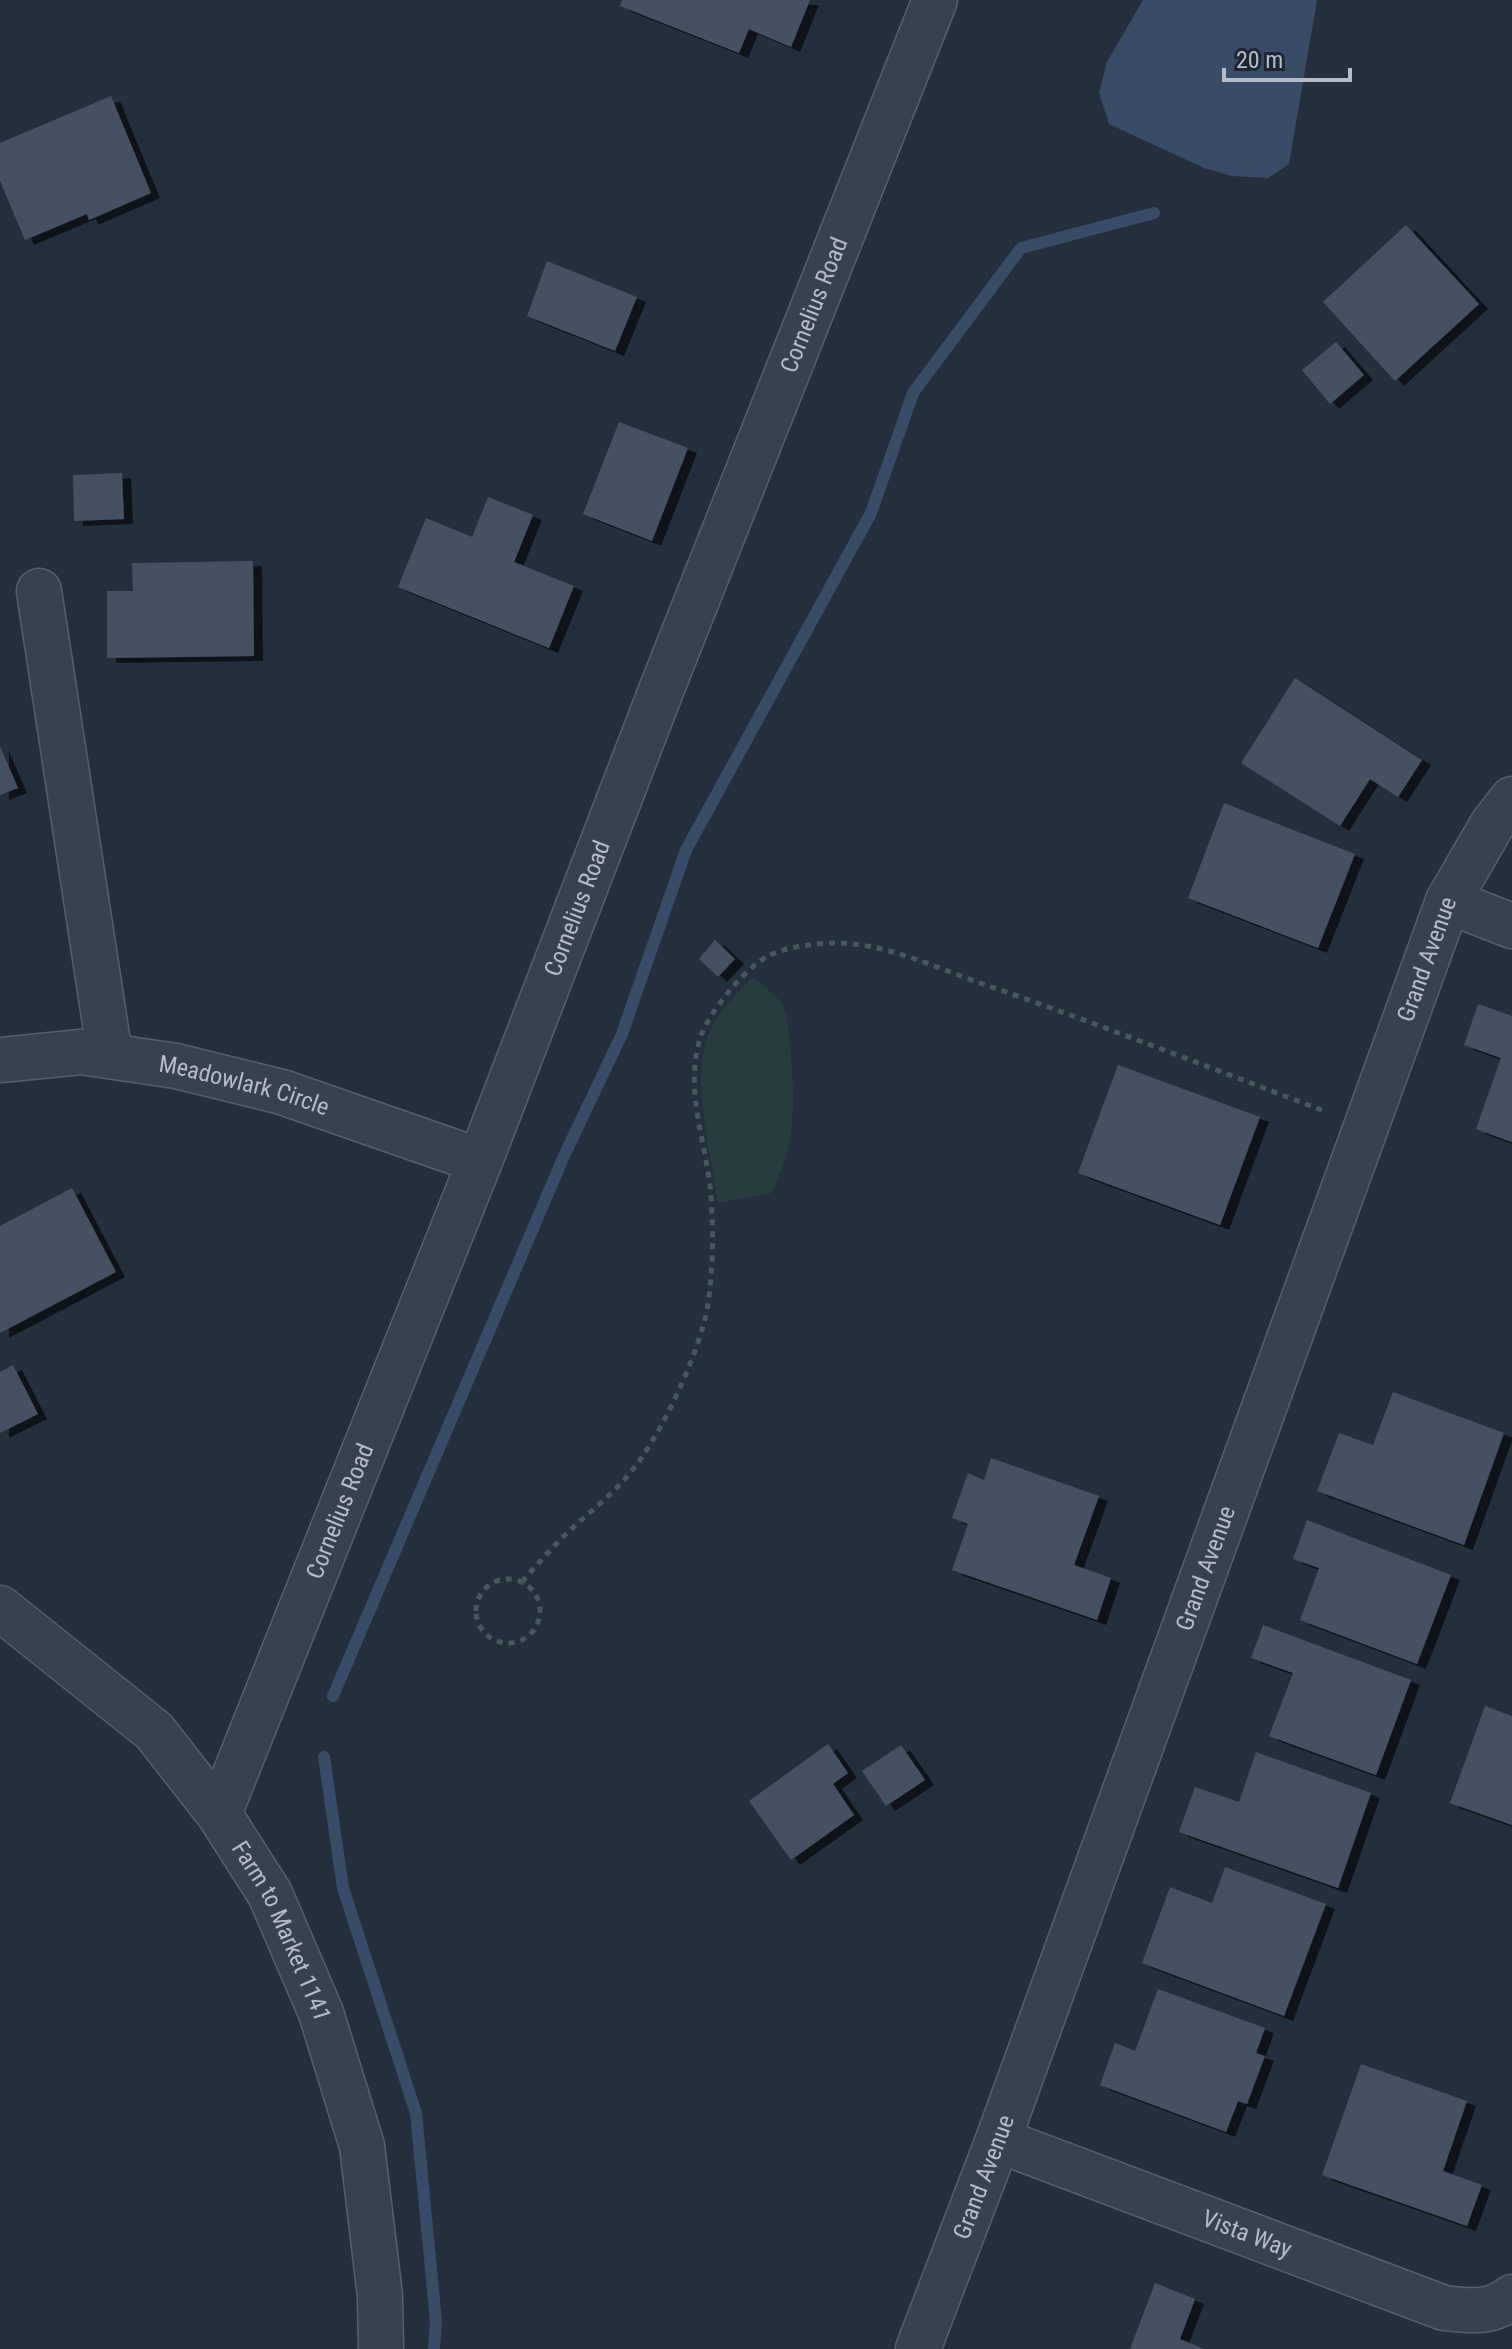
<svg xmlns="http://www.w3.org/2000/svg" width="1512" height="2349" font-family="'Roboto Condensed',sans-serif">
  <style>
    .green { fill: #263c3f }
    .water { fill: #394c67 }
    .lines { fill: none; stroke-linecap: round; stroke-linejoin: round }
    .stream { stroke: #394c67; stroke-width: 12 }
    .building { fill: #455162; filter: url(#shadow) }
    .minor-casing { stroke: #565f6c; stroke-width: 47 }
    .path { stroke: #44595c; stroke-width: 5; stroke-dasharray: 6 6; stroke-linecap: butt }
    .minor { stroke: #38414e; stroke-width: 44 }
    .labels { text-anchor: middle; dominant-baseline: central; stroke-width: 6; stroke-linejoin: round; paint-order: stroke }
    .street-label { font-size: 24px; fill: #b4bcc9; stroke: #1d2633 }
  </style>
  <defs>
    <filter id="shadow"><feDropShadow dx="9" dy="5" stdDeviation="0" flood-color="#0009"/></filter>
  </defs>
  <rect width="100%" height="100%" fill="#242f3e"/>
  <path class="green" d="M753,977C762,985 775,994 781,1003C789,1015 788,1033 790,1046C795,1098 797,1146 771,1193L718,1203C711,1156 691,1080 708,1036C717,1013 736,994 753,977Z"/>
  <path class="water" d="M1143,0H1317L1289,164L1268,178L1232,176L1204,168L1109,124L1099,93L1107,62Z"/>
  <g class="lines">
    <path class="stream" d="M333,1696L564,1156L622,1034L686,850L871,513L913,393L1021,248L1154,213
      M324,1757L343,1888L416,2113L436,2321L434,2349"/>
  </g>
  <path class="building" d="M622,0H810L791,47L749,29L739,53L620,6Z
    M111,96L151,193L89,220L87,214L25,240L0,181V143Z
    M1406,225L1479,304L1395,381L1323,302Z
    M547,261L637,297L615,351L527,316Z
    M1336,342L1364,375L1330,404L1302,370Z
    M619,422L688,448L652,541L583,514Z
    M122,473L124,519L74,521L73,475Z
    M488,497L533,515L514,562L574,586L549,648L398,587L426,518L472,537Z
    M253,561L254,656L107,658V591H133L132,563Z
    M1295,678L1422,760L1398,797L1370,779L1340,826L1241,763Z
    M0,746L18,788L0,795Z
    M1224,803L1355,854L1318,948L1188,898Z
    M715,940L735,959L718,977L699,959Z
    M1478,1004L1512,1016V1142L1476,1129L1501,1058L1464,1045Z
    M1118,1065L1260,1117L1220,1225L1078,1173Z
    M72,1188L116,1272L0,1333V1226Z
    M13,1365L38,1414L0,1433V1372Z
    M1393,1392L1504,1433L1464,1545L1317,1491L1339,1433L1373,1445Z
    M991,1458L1099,1496L1074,1565L1111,1578L1097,1620L952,1570L968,1524L952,1518L968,1473L984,1480Z
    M1307,1520L1451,1575L1417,1664L1300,1620L1319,1568L1293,1559Z
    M1263,1625L1411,1680L1376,1775L1269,1736L1293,1673L1251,1658Z
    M1485,1706L1512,1716V1825L1450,1803Z
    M828,1744L848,1773L833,1784L854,1815L791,1860L749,1801Z
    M901,1745L925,1780L886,1806L862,1771Z
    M1256,1752L1371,1793L1338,1888L1179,1832L1195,1787L1239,1802Z
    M1225,1867L1326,1904L1284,2016L1142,1963L1170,1887L1212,1903Z
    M1158,1989L1265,2028L1256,2053L1265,2056L1247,2104L1238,2101L1226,2132L1100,2085L1115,2043L1135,2051Z
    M1361,2064L1467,2101L1443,2171L1482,2185L1467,2226L1322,2175Z
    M1155,2283L1195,2299L1180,2339L1204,2349H1130Z"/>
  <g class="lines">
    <g class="minor-casing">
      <g id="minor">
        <path d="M39,591L110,1056"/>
        <path d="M1448,901L1512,926"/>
        <path id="s1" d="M0,1060L81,1052L176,1066L282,1092L480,1161"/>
        <path id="s2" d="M0,1608L154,1731L219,1814L270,1894L321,2013L362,2146L380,2296L381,2349"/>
        <path id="s3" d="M219,1814L480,1161L662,688L935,0"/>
        <path id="s4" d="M998,2140L1444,2308C1470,2311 1491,2314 1512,2297"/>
        <path id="s5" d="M918,2349L998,2140L1448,901L1492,825L1512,799"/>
      </g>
    </g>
    <path class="path" d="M476 1611a32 32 0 1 1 64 0a32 32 0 1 1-64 0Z
      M522,1582C535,1567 548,1552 562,1538C582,1518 605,1501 624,1480C657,1444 691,1370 704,1323C714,1283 714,1226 710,1185C704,1137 684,1085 701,1036C709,1012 745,968 768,956C786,947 811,944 832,943C883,942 934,967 983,984C1099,1024 1213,1069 1327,1112"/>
    <use href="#minor" class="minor"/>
  </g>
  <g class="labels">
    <g class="street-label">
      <text stroke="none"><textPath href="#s3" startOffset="1622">Cornelius Road</textPath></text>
      <text stroke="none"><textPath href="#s3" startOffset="974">Cornelius Road</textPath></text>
      <text stroke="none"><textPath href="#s5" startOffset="1480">Grand Avenue</textPath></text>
      <text stroke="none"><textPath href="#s1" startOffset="248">Meadowlark Circle</textPath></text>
      <text stroke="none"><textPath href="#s3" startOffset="326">Cornelius Road</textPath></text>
      <text stroke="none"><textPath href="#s5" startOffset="832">Grand Avenue</textPath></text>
      <text stroke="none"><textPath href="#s2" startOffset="436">Farm to Market 1141</textPath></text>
      <text stroke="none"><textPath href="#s5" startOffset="184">Grand Avenue</textPath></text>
      <text stroke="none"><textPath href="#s4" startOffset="266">Vista Way</textPath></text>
    </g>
  </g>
  <path d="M1224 68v12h126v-12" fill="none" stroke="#b4bcc9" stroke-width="4"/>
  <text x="1236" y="68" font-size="24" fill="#b4bcc9" stroke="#1d2633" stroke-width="6" paint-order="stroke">20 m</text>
</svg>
